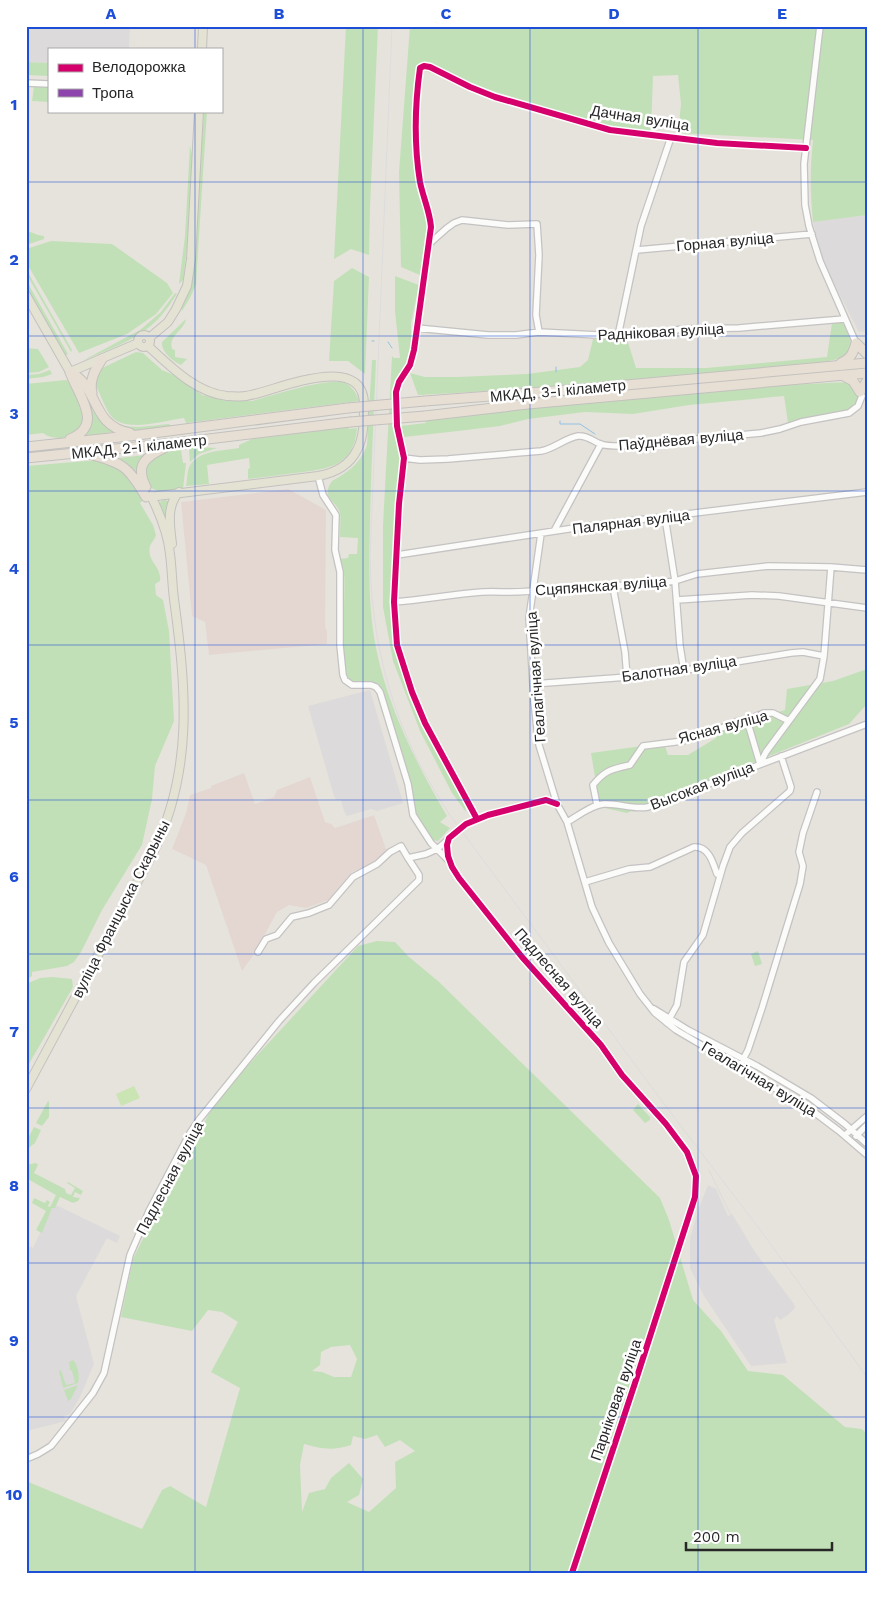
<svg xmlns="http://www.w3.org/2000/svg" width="893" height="1599" font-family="'Work Sans',sans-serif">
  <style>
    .industrial { fill: #dddadb }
    .medical { fill: #e4d7d2 }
    .green { fill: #c2e0b7; fill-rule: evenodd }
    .pitch { fill: #cbe4b4 }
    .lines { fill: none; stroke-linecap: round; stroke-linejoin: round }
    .stream { stroke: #94c1e4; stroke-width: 1 }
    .minor-casing { stroke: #c4c2c2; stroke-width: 8 }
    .major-casing { stroke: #c3c1bf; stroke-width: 10 }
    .highway-casing { stroke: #c3c1bf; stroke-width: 11 }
    .minor { stroke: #fbfbfa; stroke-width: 5.5 }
    .major { stroke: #e4e3d3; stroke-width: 8 }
    .highway { stroke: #e7dfd3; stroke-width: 9 }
    .rail { stroke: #dddcdd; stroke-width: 1 }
    .highway-bridge-casing { stroke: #c3c1bf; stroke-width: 11; stroke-linecap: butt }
    .highway-bridge { stroke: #e7dfd3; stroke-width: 9 }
    .quiet { stroke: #8e44ad; stroke-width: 5; stroke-dasharray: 10 5; stroke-linecap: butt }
    .cycleway-casing { stroke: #fff; stroke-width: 9 }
    .cycleway { stroke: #d6006c; stroke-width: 6 }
    .grid { fill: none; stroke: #1d4ed8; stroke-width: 1; stroke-opacity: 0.55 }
    .labels { text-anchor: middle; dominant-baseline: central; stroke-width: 5; stroke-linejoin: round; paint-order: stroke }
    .street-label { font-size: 15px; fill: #272727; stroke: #fff }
    .neatline { fill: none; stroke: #1d4ed8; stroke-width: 2 }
    .grid-label { font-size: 16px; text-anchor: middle; font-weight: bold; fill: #1d4ed8 }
  </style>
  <rect width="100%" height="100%" fill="#e6e3dc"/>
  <path class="industrial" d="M26,26H130L129,49H49V63L26,62Z
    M867,215V331L859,332L828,272L819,247L813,222Z
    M370,690L403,803L377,811L371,809L347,816L344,811L341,800H336L334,796L308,706Z
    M708,1185L716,1189L728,1216L732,1214L755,1252L794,1304L795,1308L788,1315L780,1320L777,1316L774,1320L787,1363L751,1366L704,1296L690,1268V1238L700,1205Z
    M56,1205L120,1236L117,1243L107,1238L76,1296L94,1364L80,1397L70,1414L64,1416L66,1421L26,1431V1253L30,1246L33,1248L52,1207Z"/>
  <path class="medical" d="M288,489L326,510L325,627L327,631V644L209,655L205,622L192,616L181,502Z
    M244,773L255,804L274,797L277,790L310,777L325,822L331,824L335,828L374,815L386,849L388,851L381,859L352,872L328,900L306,908L289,905L277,912L254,954L242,971L206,865L172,849L186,813L190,795L211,788V786Z"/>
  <path class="green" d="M346,26H378L370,207L369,255L351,249L334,259Z
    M410,26H867V215L813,222C810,194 810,168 813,140L678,133L681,104L678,75L653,76L651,131L610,126L418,69L413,160L427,225L420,275L401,267L399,172Z
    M26,62L49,63V76L26,75Z
    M34,86L49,87V102L32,101Z
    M204,111H207L196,284L191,296L182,311L181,307L191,285L193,273Z
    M190,145L192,155L187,249L183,280L179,284L185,236Z
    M26,231C33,232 38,236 44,236V239L26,245Z
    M51,241L112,244L167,283L173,293L156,314L127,334L79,353L26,262V249Z
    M352,268L369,277L365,374L348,361H329L334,281Z
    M26,269L72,350L71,352L26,273Z
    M395,276L419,285L411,323V357L397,381L392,394V426L400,455L392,602V636L398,660L410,699L423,729L465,802L466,812L452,793L420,731L393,661L383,607V525L392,356L394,358H400L395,311Z
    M26,280L68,354L65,356L26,288Z
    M175,293L177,294C170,304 164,314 155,322C135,341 107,350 82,361L140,330L161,312Z
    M186,319C184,331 168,335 172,349L175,350V357L187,359L181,365C173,361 161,352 162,342Z
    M840,322L844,324L851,342V350C846,356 836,360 828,361C784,370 739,371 695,375C603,383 510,390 418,395L410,373L425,377H457L527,374L580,367L588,360L593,339H627L636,368H706L827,357L832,323Z
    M26,348L38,349L49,367L39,372L26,373Z
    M136,352L143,353L162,370L174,375L202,395L226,401H252C271,396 328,377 345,383C352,386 357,394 359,401L186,423L184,418C167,420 126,433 112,417C105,409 101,395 96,386V381L100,369Z
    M372,360H376C374,414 371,469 370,523C369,565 368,607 376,648C388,708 416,763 447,816L440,822L450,828L438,841L432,840L416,816L382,691C370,672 358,689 349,678C339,666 346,594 344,574C344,568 342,563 340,559L348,558L349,554H357L358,538L340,537C340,529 341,520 340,513C336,500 320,498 332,481C348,472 360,464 367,445Z
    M50,370L52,374L43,377L26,379V375L39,374Z
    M66,380L71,382C75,391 83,402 85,411C91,434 58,445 43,433L26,435V384Z
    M848,382L851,384L859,398L850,409L842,412L788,423L784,396L689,405L633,414L585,412L528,419L500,426L458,431L404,437L400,426L426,423V418L767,386Z
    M79,386C88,403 96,421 113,432L84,436C97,415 88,406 79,386Z
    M94,389C98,397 102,410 109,417C123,433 150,425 169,424L171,426L133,431L107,422L94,393Z
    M349,427V429L357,428C354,467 327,469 296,473C280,475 265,477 249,479L248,478V469L250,468L249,458L207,465L209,484L186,486C187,481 187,476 188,471C193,450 222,451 239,448V445L252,439Z
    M198,447L217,448L199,454L190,462L189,449L181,450L183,463H186L183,489L158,491L149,487L143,470L158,452Z
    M145,455L138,476L129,465L119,458Z
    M98,460L119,466L145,499L140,503L153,525L156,535C155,539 151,543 150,546C146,561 162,566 160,581L155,584L156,595L163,600L169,631L174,721L155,766L152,799L142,845L102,910L81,952L74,962L67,966L32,972V976L26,980V466Z
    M164,500L169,501L168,506L170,530L159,507L160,502Z
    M867,669V704L849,724L627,813L600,807L591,753L664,743L668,755H688L716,738L717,731L785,710L787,689L833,681Z
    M377,941L395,942L409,957L438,981L660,1198L669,1220L693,1300L721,1331L748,1371L783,1375L845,1427L862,1429L867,1434V1573H26V1481L142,1529L162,1490L170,1486L206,1507L240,1388L211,1372L238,1322L222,1312L208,1310L192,1331L121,1317L133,1259L163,1198L217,1099L358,946ZM350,1345L357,1359L351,1377H334L322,1372L312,1371L320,1365L321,1352L331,1347ZM377,1435L385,1447L400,1440L415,1451L395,1462L396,1488L369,1512L347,1502L359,1495L363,1479L349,1463L331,1478L325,1489L309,1493L302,1512L300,1465L304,1444C323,1449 332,1451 351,1445L353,1436L365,1439Z
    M758,951L762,964L755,966L751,954Z
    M53,977L72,979L73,987L29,1064H26V984L40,978Z
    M48,1101L49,1102V1117L42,1126L36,1123Z
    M638,1104L650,1117V1120L645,1123L633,1110Z
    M34,1127L41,1130L35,1143L26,1150V1142Z
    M36,1163L38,1165L34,1173L65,1189L66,1193L71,1195L75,1188L67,1183L68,1182L83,1191L81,1195L75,1192L73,1197L80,1198L78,1201L73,1203L60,1197L55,1208H52L42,1233L36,1230L46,1211L32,1203L34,1198L45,1203L47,1200L50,1202L48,1206L50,1207L56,1195L26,1178V1165Z
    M73,1360C78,1365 80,1376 78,1383L63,1388L59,1371L61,1370L66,1385L75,1383L72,1371L69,1369L70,1368L69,1362Z
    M78,1385L71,1399L68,1401L64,1390Z"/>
  <path class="pitch" d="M134,1086L140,1098L121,1106L116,1094Z"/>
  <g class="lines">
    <path class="stream" d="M372,341H374
      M388,342L392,348
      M556,367V372
      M560,421V424H580L595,434"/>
    <g class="minor-casing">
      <path id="minor" d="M820,26L804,164L805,205L809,226L820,261L856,343
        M26,83L49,84
        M429,244L447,228L454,223L462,220L508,225L537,224L539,255L536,315L539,332
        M637,250L812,234
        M417,328L488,335H516L539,332L618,336L646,335L682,329L739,328L844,319
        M618,336L641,226L671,137
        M404,458L420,460L448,459L541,451C554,449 565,438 578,436C587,435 593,441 600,444C606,446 613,446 620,446L761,433L780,429L801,422L849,413L858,406L862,396
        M318,476L323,495L336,515L335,550L340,572V645L343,675L345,680L352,685H371L376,687L380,692L408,784L413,815L431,843L448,860
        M665,517L675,581L680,646L684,671
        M554,531L601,444
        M541,534L529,618L534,702L539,745L557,804L567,822L592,907L599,922L609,943L640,994L655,1013L676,1030L810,1109L839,1131L867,1155
        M397,555L588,526L867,492
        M613,587L625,652L627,677
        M677,600L752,595L779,596L867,608
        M394,602C424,600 452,594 482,592C502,591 524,594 543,589L651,584L675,581L697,574L768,566L831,567L867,570
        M533,684L655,675L791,653L803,652L824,656
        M747,720L760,764
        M760,764L766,752L820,679L824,656L831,567
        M557,804L546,800L488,815L466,824L449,838L447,845L448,856L452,867L459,878L522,957L601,1045L622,1075L666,1124L687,1152L696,1176L695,1197L635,1383L572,1573
        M597,805L593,785C605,770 612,769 630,765L643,746L683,741L712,732L738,721L747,720L764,713H773L789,721
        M477,819L425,723L412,692L397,645L394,602L399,504L404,458L397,426L396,392L399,382L410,365L414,350L431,227C430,212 423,197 420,182C414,145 415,104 420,68L424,66L430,67L470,87L495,97L610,130L717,143L806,148
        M567,822C578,816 591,805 604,804C619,803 633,810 648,807L867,724
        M585,882L629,869L650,867L694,847C709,846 713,863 717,874L720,876
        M258,952L266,939L277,935L292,917L309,913L329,905L353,877L377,864L390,852L401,846L408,858
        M654,1009L688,1030L757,1066L811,1098L845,1124L867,1144
        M667,1023L677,1005L684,962L703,935L723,866L730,847L742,833L790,791L791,787L781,756
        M739,1067L748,1050L762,1008L800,884L803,866L799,852L803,833L817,792
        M845,1135L867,1116
        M856,1136L867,1125
        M26,1459L38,1454L51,1446L93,1393L104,1373L130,1255L149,1211L190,1133L198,1121L279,1021L314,983L419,880V875L408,858L426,854L437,849L449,839"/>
    </g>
    <g class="major-casing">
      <path id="major" d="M202,49L203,26
        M26,295L70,372L138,343
        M138 341a6 6 0 1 1 12 0a6 6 0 1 1-12 0Z
        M149,338L168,322L176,309L187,286L191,259L199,111
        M148,346C170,366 196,393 227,396C233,396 240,397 246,396C274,392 364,349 364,405C364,420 364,437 357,450C349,466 335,473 318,476L149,497
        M172,544C170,526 166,506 179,492
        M26,1089L153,853C194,769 186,688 174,599C172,584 172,569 170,554C168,534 160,514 151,496"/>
    </g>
    <g class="highway-casing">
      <path id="highway" d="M856,343L867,354
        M841,363C851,358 853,354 856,343
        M70,372C100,387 90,425 130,433
        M842,375L853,381L860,392L867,381
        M92,393C89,380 95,370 102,359
        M425,401L593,388L867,363
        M425,416L528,404L867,373
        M70,439C105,425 78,395 70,372
        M26,447L138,435L348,408
        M89,454C123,463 128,466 146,497
        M26,458L175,443L350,422
        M146,487C134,464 147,456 166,447"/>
    </g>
    <use href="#minor" class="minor"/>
    <use href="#major" class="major"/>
    <use href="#highway" class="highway"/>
    <path class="rail" d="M392,26L370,556C371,631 386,698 420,765C429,782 439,798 449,814L668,1109L764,1235L867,1377
      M709,1170C730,1215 756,1259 764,1309
      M752,1251L776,1283"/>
    <g class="highway-bridge-casing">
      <path id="highway-bridge" d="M348,408L425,401
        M350,422L425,416"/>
    </g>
    <use href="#highway-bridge" class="highway-bridge"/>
    <path class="quiet" d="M738,721L764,713"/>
    <g class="cycleway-casing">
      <path id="cycleway" d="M557,804L546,800L488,815L466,824L449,838L447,845L448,856L452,867L459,878L522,957L601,1045L622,1075L666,1124L687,1152L696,1176L695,1197L635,1383L572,1573
        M477,819L425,723L412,692L397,645L394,602L399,504L404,458L397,426L396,392L399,382L410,365L414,350L431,227C430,212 423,197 420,182C414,145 415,104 420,68L424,66L430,67L470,87L495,97L610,130L717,143L806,148"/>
    </g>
    <use href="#cycleway" class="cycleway"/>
  </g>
  <path class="grid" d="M195,26V49M363,26V1573M530,26V1573M698,26V1573M195,111V1573M26,182H867M26,336H867M26,491H867M26,645H867M26,800H867M26,954H867M26,1108H867M26,1263H867M26,1417H867"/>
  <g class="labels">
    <g class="street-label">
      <text transform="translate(640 118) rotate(9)">Дачная вуліца</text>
      <text transform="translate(725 242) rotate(-5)">Горная вуліца</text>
      <text transform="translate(661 332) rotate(-3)">Радніковая вуліца</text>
      <text transform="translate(558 391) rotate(-5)">МКАД, 3-і кіламетр</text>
      <text transform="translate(681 440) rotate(-5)">Паўднёвая вуліца</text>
      <text transform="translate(139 447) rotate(-6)">МКАД, 2-і кіламетр</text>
      <text transform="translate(631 522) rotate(-7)">Палярная вуліца</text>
      <text transform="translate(601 586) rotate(-4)">Сцяпянская вуліца</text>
      <text transform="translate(679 669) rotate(-8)">Балотная вуліца</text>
      <text transform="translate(536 677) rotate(-94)">Геалагічная вуліца</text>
      <text transform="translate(723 727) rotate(-15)">Ясная вуліца</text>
      <text transform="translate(702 786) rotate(-21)">Высокая вуліца</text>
      <text transform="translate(121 909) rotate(-63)">вуліца Францыска Скарыны</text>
      <text transform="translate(559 978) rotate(49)">Падлесная вуліца</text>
      <text transform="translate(759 1079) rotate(31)">Геалагічная вуліца</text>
      <text transform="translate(170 1178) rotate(-62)">Падлесная вуліца</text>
      <text transform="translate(616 1400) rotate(-71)">Парніковая вуліца</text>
    </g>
  </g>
  <rect width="893" height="1599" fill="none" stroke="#ffffff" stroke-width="55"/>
  <rect x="48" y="48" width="175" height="65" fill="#ffffff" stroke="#a9a9a9"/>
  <rect x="58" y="64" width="25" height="8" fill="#d6006c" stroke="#a9a9a9"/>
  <text x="92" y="72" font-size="15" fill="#272727">Велодорожка</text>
  <rect x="58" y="89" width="25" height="8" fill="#8e44ad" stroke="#a9a9a9"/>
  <text x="92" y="98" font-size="15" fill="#272727">Тропа</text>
  <path d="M686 1542v8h146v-8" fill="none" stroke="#272727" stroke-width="2.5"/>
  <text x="693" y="1542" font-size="15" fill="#272727" stroke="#ffffff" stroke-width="4" paint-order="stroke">200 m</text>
  <rect x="28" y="28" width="838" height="1544" class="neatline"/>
  <g class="grid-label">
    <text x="111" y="19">A</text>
    <text x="279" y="19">B</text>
    <text x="446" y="19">C</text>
    <text x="614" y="19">D</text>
    <text x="782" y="19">E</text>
    <text x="14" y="110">1</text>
    <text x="14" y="265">2</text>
    <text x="14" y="419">3</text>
    <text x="14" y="574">4</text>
    <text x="14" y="728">5</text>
    <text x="14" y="882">6</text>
    <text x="14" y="1037">7</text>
    <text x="14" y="1191">8</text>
    <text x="14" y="1346">9</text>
    <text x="14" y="1500">10</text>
  </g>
</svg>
